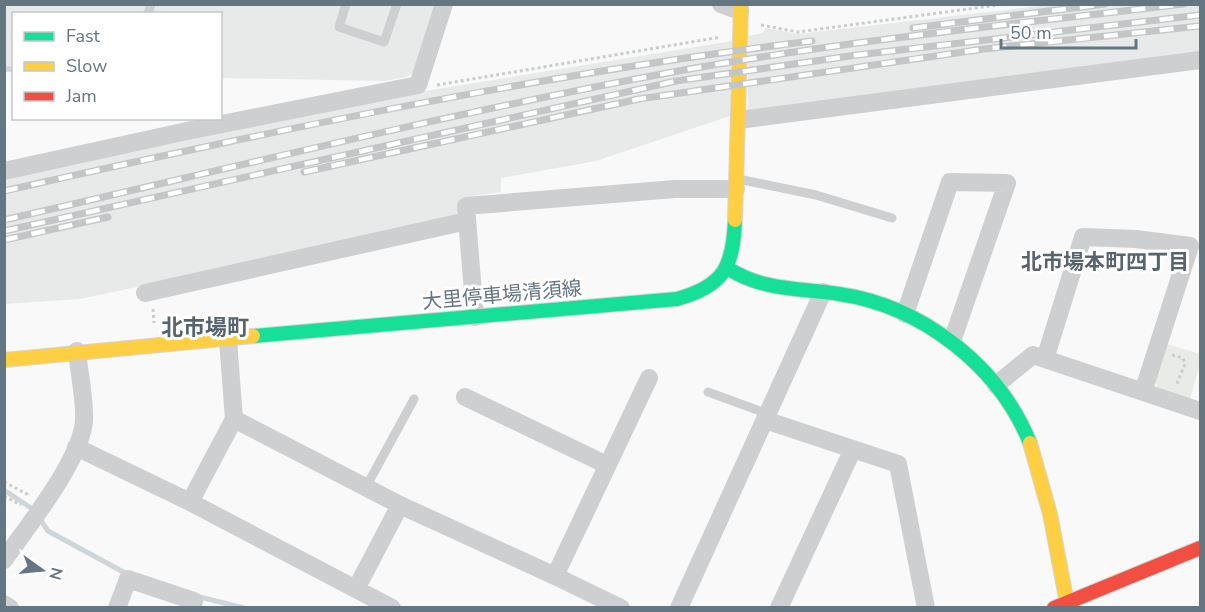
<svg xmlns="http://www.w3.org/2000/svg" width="1205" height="612" font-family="'Nunito Sans','Noto Sans JP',sans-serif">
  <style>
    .built { fill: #e8e9e9 }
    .green { fill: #e8ebe6 }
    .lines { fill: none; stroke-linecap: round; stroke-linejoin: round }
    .stream { stroke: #ced6d9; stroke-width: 5 }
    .fast-casing { stroke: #d5d6d7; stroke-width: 16 }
    .slow-casing { stroke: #d5d6d7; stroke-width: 16 }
    .jam-casing { stroke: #d5d6d7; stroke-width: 16 }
    .path { stroke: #cbcccd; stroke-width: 3; stroke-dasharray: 3 3; stroke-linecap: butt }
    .lane { stroke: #cecfd0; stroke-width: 9 }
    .street { stroke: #cecfd0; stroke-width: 18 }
    .fast { stroke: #16e098; stroke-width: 14 }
    .slow { stroke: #ffcf43; stroke-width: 14 }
    .jam { stroke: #f24e42; stroke-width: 14 }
    .rail-casing { stroke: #c3c5c6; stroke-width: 7 }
    .rail { stroke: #fff; stroke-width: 4.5; stroke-dasharray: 14; stroke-linecap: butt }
    .labels { text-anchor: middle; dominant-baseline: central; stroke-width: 6; stroke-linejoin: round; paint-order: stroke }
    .street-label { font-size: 20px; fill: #657683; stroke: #fff }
    .neighbourhood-label { font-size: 21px; font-weight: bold; fill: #57646e; stroke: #fff }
    .quarter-label { font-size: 22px; font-weight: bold; fill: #57646e; stroke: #fff }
  </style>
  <rect width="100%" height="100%" fill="#f9f9f9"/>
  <path class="built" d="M5,5H436L414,72L407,77L384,81L221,78L220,14H14L13,72H5Z
    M1049,5H1200V51L748,110V36L763,33L765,28L798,34Z
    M732,41L730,116L596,161L501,178V192L460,198L459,219L80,299L5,304V179L382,98Z"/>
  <path class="green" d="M1167,344L1200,354V364L1190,399L1158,389L1155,381Z"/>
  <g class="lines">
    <path class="stream" d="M4,69H14
      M4,490L34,510L48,531L127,574
      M196,596L244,608"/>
    <g class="fast-casing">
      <path id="fast" d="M729,269C764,291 800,288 839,294C922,306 999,366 1030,443
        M253,336L677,299C724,286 733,267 735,220"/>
    </g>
    <g class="slow-casing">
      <path id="slow" d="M735,220L741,4
        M4,360L253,336
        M1030,443L1050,514L1068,608"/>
    </g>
    <g class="jam-casing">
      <path id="jam" d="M1054,608L1200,548"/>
    </g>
    <path class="path" d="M761,25L798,32L1005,4
      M437,85L721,37
      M153,309L154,323
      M1172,355L1183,358L1185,364L1176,386
      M4,482L29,495
      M4,496L21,505"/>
    <path class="lane" d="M346,4L339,27L384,42L397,4
      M148,14L151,4
      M738,179L816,195L892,218
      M708,392L768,414
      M366,487L414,399"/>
    <path class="street" d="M721,4L740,11
      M739,120L1200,60
      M4,171L187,131L418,85L444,4
      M145,293L467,221
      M905,314L950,182L1007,183L952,341
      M475,317L466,206L675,189H736
      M228,340L234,419L400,505L555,576
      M1045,359L1083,237L1136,239L1190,246L1143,392
      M996,385L1033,355L1200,411
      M465,397L607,465
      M234,419L190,502L392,608
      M765,420L898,464L926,608
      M76,447L190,502
      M4,560C27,527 82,459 84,420C85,398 79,373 77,351
      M356,589L400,505
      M4,604L10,608
      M117,608L128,579L194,601L192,608
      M621,608L555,576L649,378
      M679,608L823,292
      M779,608L853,449"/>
    <use href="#fast" class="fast"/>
    <use href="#slow" class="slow"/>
    <use href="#jam" class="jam"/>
    <g class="rail-casing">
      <path id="rail" d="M913,28L1105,4
        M304,172L639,99L984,49L1200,26
        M4,191C271,131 541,74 812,41
        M4,220C218,171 431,118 646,77C824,43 1004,25 1184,4
        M4,231L676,81L857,55L1200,15
        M4,240L108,217"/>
    </g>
    <use href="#rail" class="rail"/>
  </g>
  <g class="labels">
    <g class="street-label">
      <text transform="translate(502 295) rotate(-5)">大里停車場清須線</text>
    </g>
    <g class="neighbourhood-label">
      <text x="1105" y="262">北市場本町四丁目</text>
    </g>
    <g class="quarter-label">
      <text x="205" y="328">北市場町</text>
    </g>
  </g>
  <rect width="1205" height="612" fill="none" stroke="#657683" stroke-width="12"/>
  <rect x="12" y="12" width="210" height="108" fill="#ffffff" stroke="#c1c8cd" stroke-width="1.5"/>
  <rect x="24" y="32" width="30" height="9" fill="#16e098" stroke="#c1c8cd" stroke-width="1.5"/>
  <text x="66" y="42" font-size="18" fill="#657683">Fast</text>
  <rect x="24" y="62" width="30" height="9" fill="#ffcf43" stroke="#c1c8cd" stroke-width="1.5"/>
  <text x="66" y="72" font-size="18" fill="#657683">Slow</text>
  <rect x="24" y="92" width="30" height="9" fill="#f24e42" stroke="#c1c8cd" stroke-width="1.5"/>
  <text x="66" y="102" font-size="18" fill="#657683">Jam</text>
  <g transform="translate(42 570) rotate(105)" stroke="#ffffff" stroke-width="4.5" paint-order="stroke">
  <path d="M0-4.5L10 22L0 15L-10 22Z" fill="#657683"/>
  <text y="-9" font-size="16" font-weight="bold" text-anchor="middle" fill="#657683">N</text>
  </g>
  <path d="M1001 39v9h135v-9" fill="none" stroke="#657683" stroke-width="3"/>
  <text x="1010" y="39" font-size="18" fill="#657683" stroke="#ffffff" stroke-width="4.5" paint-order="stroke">50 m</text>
</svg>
